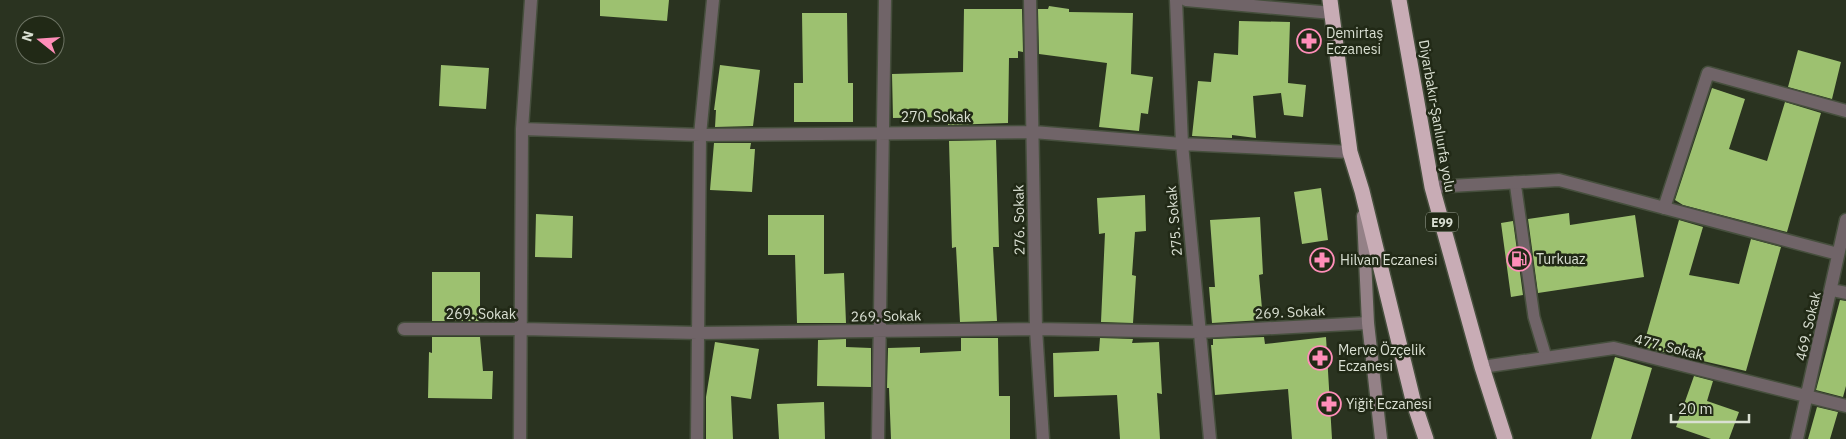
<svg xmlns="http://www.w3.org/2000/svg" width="1846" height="439" font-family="'IBM Plex Sans',sans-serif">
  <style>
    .building { fill: #9dc170 }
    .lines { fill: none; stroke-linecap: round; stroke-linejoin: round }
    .lane-casing { stroke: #464f3d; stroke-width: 14 }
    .street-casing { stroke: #464f3d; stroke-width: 15 }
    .secondary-casing { stroke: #464f3d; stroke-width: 15 }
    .highway-casing { stroke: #464f3d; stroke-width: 18 }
    .lane { stroke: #706468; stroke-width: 11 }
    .street { stroke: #706468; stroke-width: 12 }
    .secondary { stroke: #948187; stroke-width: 12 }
    .highway { stroke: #c8acb5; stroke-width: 15 }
    .labels { text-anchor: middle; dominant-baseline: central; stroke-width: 5; stroke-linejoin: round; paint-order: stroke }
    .shield { fill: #212916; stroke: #a2a99a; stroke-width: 1 }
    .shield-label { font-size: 12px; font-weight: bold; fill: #dae0d3 }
    .poi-label { font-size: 14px; fill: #dae0d3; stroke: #212916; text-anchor: start }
    .street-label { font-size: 14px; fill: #dae0d3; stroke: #212916 }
  </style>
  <rect width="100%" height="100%" fill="#2a3320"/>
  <path class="building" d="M600,0H669L667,21L600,16Z
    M1049,6L1069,9V12L1133,13L1131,74L1153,77L1148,114L1141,113L1139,131L1099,127L1107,63L1039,54L1038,9H1048Z
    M964,9H1022L1023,52L1018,51V58H1009L1008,123L948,125V117L893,118L892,74L963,72Z
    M802,13H847L848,83H853V122H794V83H803Z
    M1239,21L1290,22L1288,83L1306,85L1303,117L1284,115L1281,93L1253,96L1256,138L1232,135V138L1192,136L1198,81L1211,82L1214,53L1238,55Z
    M1798,50L1841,62L1832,99L1788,87Z
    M441,65L489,68L486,109L439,106Z
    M720,65L760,70L753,126L715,127L716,110H714Z
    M1712,88L1745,99L1729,149L1767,161L1785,102L1821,113L1787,232L1683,205L1675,200Z
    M996,140L999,247H993L997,321L960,322L956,247L952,248L949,141Z
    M714,143H751L750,149H755L752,192L710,190Z
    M1321,188L1328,240L1302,244L1294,192Z
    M1145,195L1146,231L1135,232L1132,275L1136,276L1133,323L1101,322L1105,233L1099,234L1097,198Z
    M1569,213L1570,225L1635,215L1644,277L1538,293L1528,219Z
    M536,214L573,216L572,258L535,257Z
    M768,215H824V274L844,273L846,323H797L795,255H768Z
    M1260,217L1263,274L1259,275L1263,320L1212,323L1209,287H1215L1210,220Z
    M1679,220L1703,227L1689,275L1739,284L1751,239L1781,247L1746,371L1643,347Z
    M1513,221L1523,295L1511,297L1501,223Z
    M432,272H480V321H432Z
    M1840,300L1846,301V386L1843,397L1816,390Z
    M432,337H480L483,371H493L492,399L428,398L429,352L432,353Z
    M1264,337L1265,344L1326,337L1332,439H1292L1288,389L1215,395L1211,345H1213V339Z
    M961,338H998L999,396H1010V439H891L889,388H887L888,348L920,347V353L961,351Z
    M1100,338L1133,339L1132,343L1159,342L1162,394L1157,393L1160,439H1120L1117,395L1054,397L1053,353L1099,351Z
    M846,339V347L871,348V387L817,386L818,340Z
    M715,342L759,349L751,399L731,396L733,439H706V397Z
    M1615,357L1652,368L1631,439H1591Z
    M1694,376L1713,381L1707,401L1739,412L1729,439H1711L1676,427Z
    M824,402L825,439H779L777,404Z
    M1817,407L1838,412L1830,439H1808Z"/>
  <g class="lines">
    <g class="lane-casing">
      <path id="lane" d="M1515,182L1534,317L1546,357"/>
    </g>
    <g class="street-casing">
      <path id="street" d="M1030,0L1036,329L1043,439
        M1176,0L1182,144L1210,439
        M1186,0L1332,13
        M522,129L700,135L1033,132L1182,144L1350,152
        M1432,187L1559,180L1838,254
        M1664,208L1708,73L1846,111
        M1832,290L1846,293
        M404,329H523L698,333L1036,329L1199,332L1368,323
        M1482,367L1614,348L1846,406
        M520,439L522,129L531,0
        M697,439L700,135L713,0
        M878,439L885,0
        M1797,439L1846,220"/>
    </g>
    <g class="secondary-casing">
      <path id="secondary" d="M1363,216L1368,323L1381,439"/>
    </g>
    <g class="highway-casing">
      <path id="highway" d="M1330,0L1350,152L1362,191L1413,400L1426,439
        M1399,0L1432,187L1482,367L1505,439"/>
    </g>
    <use href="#lane" class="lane"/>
    <use href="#street" class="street"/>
    <use href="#secondary" class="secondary"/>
    <use href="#highway" class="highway"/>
  </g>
  <defs>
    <g id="pharmacy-ring" transform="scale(1.25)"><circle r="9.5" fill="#212916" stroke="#ff8eb9" stroke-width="1.5"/><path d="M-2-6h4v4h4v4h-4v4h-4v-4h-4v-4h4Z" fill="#ff8eb9"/></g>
    <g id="fuel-ring" transform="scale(1.25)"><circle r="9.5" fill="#212916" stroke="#ff8eb9" stroke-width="1.5"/><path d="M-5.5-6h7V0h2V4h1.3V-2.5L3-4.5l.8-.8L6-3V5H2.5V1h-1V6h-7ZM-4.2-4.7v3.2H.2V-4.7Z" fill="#ff8eb9"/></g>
  </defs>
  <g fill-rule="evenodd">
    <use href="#pharmacy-ring" x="1309" y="41"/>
    <use href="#fuel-ring" x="1519" y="259"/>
    <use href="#pharmacy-ring" x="1322" y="260"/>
    <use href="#pharmacy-ring" x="1320" y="358"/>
    <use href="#pharmacy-ring" x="1329" y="404"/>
  </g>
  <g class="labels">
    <rect class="shield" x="1426" y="212.5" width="32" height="19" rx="4"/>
    <g class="shield-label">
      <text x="1442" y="222">E99</text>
    </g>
    <g class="poi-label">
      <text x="1326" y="33">Demirtaş<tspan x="1326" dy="16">Eczanesi</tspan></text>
      <text x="1536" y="259">Turkuaz</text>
      <text x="1340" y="260">Hilvan Eczanesi</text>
      <text x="1338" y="350">Merve Özçelik<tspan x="1338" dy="16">Eczanesi</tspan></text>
      <text x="1346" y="404">Yiğit Eczanesi</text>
    </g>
    <g class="street-label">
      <text transform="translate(1437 116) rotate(80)">Diyarbakır-Şanlıurfa yolu</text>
      <text x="936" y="117">270. Sokak</text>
      <text transform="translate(1019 220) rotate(-91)">276. Sokak</text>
      <text transform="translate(1174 221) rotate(-95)">275. Sokak</text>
      <text transform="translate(1290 312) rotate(-3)">269. Sokak</text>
      <text x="481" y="314">269. Sokak</text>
      <text transform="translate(886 316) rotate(-1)">269. Sokak</text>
      <text transform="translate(1808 326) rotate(-77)">469. Sokak</text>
      <text transform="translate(1669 347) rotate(14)">477. Sokak</text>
    </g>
  </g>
  <g transform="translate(40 40) rotate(287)"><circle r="24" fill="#212916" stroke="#6b7262"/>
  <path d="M0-4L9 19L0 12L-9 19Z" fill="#ff8eb9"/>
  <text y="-8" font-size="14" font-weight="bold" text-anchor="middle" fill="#dae0d3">N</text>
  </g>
  <path d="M1671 414v8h78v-8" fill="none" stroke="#dae0d3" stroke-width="2.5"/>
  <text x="1678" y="414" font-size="15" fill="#dae0d3" stroke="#212916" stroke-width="4" paint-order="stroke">20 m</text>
</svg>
